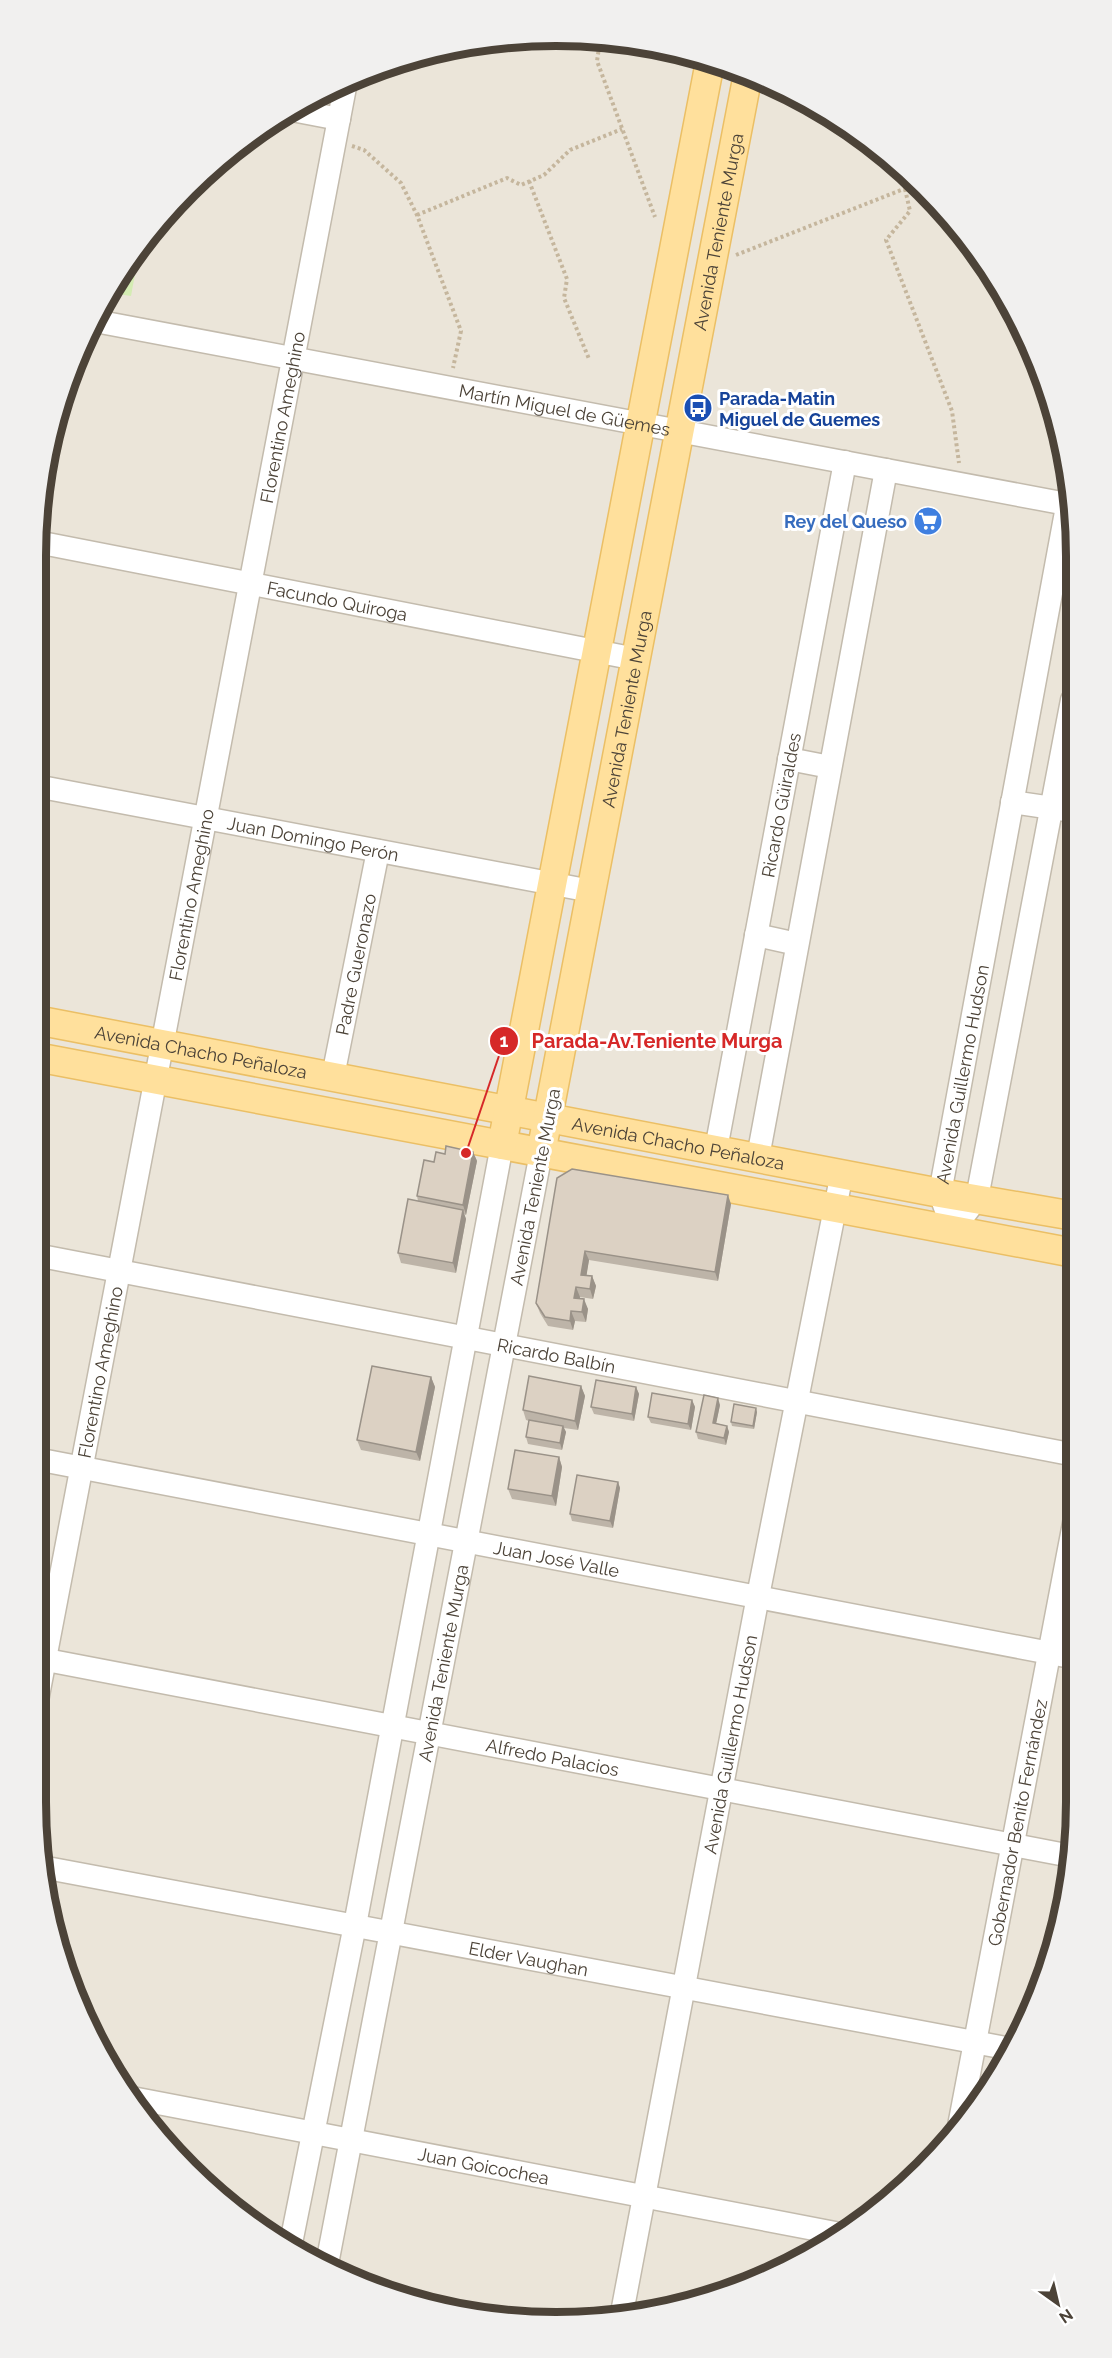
<svg xmlns="http://www.w3.org/2000/svg" width="1112" height="2358" font-family="Raleway,sans-serif">
  <style>
    .residential { fill: #ebe5d9 }
    .green { fill: #d4ecb3 }
    .lines { fill: none; stroke-linecap: round; stroke-linejoin: round }
    .minor-casing { stroke: #c3bbad; stroke-width: 25 }
    .major-casing { stroke: #ebbf65; stroke-width: 31 }
    .path { stroke: #c5b69d; stroke-width: 4; stroke-dasharray: 3 3; stroke-linecap: butt }
    .minor { stroke: #fff; stroke-width: 22 }
    .major { stroke: #ffe09c; stroke-width: 28 }
    .wall { fill: #bdb4a8 }
    .shaded-wall { fill: #9a9288 }
    .building { fill: #dcd1c3; stroke: #9a9288; stroke-width: 1.5 }
    .labels { text-anchor: middle; dominant-baseline: central; stroke-width: 6; stroke-linejoin: round; paint-order: stroke }
    .street-label { font-size: 18px; fill: #4c4338; stroke: #fff }
    .transit-label { font-size: 18px; font-weight: bold; fill: #164399; stroke: #fff; text-anchor: start }
    .shop-label { font-size: 18px; font-weight: bold; fill: #366cbe; stroke: #fff; text-anchor: end }
    .rim { fill: none; stroke: #4c4338; stroke-width: 8 }
    .leader { fill: none; stroke: #d62828; stroke-width: 2 }
    .callout-dot { fill: #d62828; stroke: #fff; stroke-width: 2 }
    .mark-label { font-size: 18px; text-anchor: middle; font-weight: bold; fill: #fff }
    .callout-label { font-size: 20px; text-anchor: middle; font-weight: bold; fill: #d62828; stroke: #fff; stroke-width: 6; stroke-linejoin: round; paint-order: stroke }
  </style>
  <rect width="100%" height="100%" fill="#f6f3eb"/>
  <path class="residential" d="M556,36L658,46L755,76L873,144L969,240L1037,357L1072,488L1076,1802L1066,1904L1036,2001L988,2091L924,2169L786,2268L624,2318L454,2312L296,2252L213,2193L144,2119L64,1969L36,1802V556L46,454L76,357L124,267L189,188L267,123L357,75L455,46Z"/>
  <path class="green" d="M140,247L131,296L110,293L124,267Z"/>
  <g class="lines">
    <g class="minor-casing">
      <g id="minor">
        <path d="M292,110L339,119"/>
        <path id="s1" d="M95,321L1072,505"/>
        <path id="s2" d="M37,542L636,659"/>
        <path d="M789,759L830,767"/>
        <path id="s3" d="M36,786L591,891"/>
        <path d="M1012,802L1073,811"/>
        <path d="M756,935L797,944"/>
        <path id="s4" d="M333,1076L378,851"/>
        <path id="s5" d="M716,1149L845,462"/>
        <path d="M758,1157L886,470"/>
        <path id="s6" d="M953,1230L940,1193L1071,485"/>
        <path d="M953,1230L977,1198L1072,700"/>
        <path id="s7" d="M36,1255L1075,1455"/>
        <path id="s8" d="M36,1459L1076,1658"/>
        <path id="s9" d="M36,1658L1071,1856"/>
        <path id="s10" d="M36,1706L346,82"/>
        <path id="s11" d="M47,1868L1011,2049"/>
        <path id="s12" d="M132,2098L835,2233"/>
        <path id="s13" d="M959,2126L1075,1518"/>
        <path d="M290,2248L355,1925L502,1145"/>
        <path id="s14" d="M327,2264L541,1153"/>
        <path id="s15" d="M621,2318L758,1596L842,1173"/>
      </g>
    </g>
    <g class="major-casing">
      <g id="major">
        <path id="s16" d="M36,1020L940,1193L1074,1216"/>
        <path d="M36,1057L1074,1253"/>
        <path d="M502,1145L710,62"/>
        <path id="s17" d="M541,1153L748,74"/>
      </g>
    </g>
    <path class="path" d="M596,40L599,48L597,61L655,217
      M363,74L382,78L457,46
      M352,146L364,150L401,183L417,215L461,331L453,368
      M529,181L567,279L564,298L589,359
      M905,189L910,211L886,240L952,411L959,463
      M417,215L507,178L521,185L544,175L570,150L622,129
      M736,255L914,185"/>
    <use href="#minor" class="minor"/>
    <use href="#major" class="major"/>
  </g>
  <path class="wall" d="M473,1152L477,1161L466,1215L464,1214L466,1219L456,1273L401,1263L398,1253L418,1201L417,1196L434,1162L445,1154Z
    M557,1178L731,1204L718,1281L589,1260L586,1276H592L596,1286L593,1299L580,1297L579,1299L588,1309L586,1322L575,1321L573,1330L548,1326L540,1313L536,1303Z
    M431,1377L435,1387L420,1461L361,1450L357,1440Z
    M581,1386L585,1396L578,1430L564,1428L566,1432L562,1450L528,1444L526,1437L529,1421L526,1420L523,1410Z
    M636,1387L639,1394L634,1421L594,1414L591,1407Z
    M692,1400L695,1407L691,1430L651,1423L648,1417Z
    M720,1405L716,1423L727,1426L729,1432L726,1445L698,1439L696,1432Z
    M757,1412L754,1429L732,1426L731,1422Z
    M559,1457L562,1467L556,1506L512,1499L508,1489Z
    M618,1482L620,1488L613,1528L572,1521L570,1514Z"/>
  <path class="shaded-wall" d="M473,1152L477,1161L466,1215L463,1205Z
    M728,1195L731,1204L718,1281L715,1272Z
    M463,1210L466,1219L456,1273L453,1263Z
    M585,1251L589,1260L585,1285L581,1275Z
    M592,1276L596,1286L593,1299L590,1289Z
    M576,1287L580,1297L578,1308L574,1298Z
    M584,1299L588,1309L586,1322L582,1312Z
    M571,1311L575,1321L573,1330L570,1321Z
    M431,1377L435,1387L420,1461L416,1452Z
    M581,1386L585,1396L578,1430L575,1421Z
    M636,1387L639,1394L634,1421L632,1414Z
    M718,1398L720,1405L715,1429L713,1423Z
    M692,1400L695,1407L691,1430L688,1424Z
    M756,1408L757,1412L754,1429L753,1426Z
    M563,1426L566,1432L562,1450L560,1443Z
    M727,1426L729,1432L726,1445L724,1438Z
    M559,1457L562,1467L556,1506L552,1496Z
    M618,1482L620,1488L613,1528L610,1521Z"/>
  <path class="building" d="M446,1146L473,1152L463,1205L417,1196L424,1160L434,1162L436,1152L445,1154Z
    M572,1169L728,1195L715,1272L585,1251L581,1275L592,1276L590,1289L576,1287L574,1298L584,1299L582,1312L571,1311L570,1321L545,1317L536,1303L557,1178Z
    M408,1199L463,1210L453,1263L398,1253Z
    M372,1366L431,1377L416,1452L357,1440Z
    M529,1376L581,1386L575,1421L523,1410Z
    M596,1380L636,1387L632,1414L591,1407Z
    M652,1393L692,1400L688,1424L648,1417Z
    M704,1395L718,1398L713,1423L727,1426L724,1438L696,1432Z
    M734,1404L756,1408L753,1426L731,1422Z
    M529,1420L563,1426L560,1443L526,1437Z
    M515,1450L559,1457L552,1496L508,1489Z
    M577,1475L618,1482L610,1521L570,1514Z"/>
  <defs>
    <g id="bus-disc" transform="scale(1.5)"><circle r="9.5" fill="#1a4fb4" stroke="#fff"/><path d="M-5-6H5V4H4V6H2V4H-2V6H-4V4H-5ZM-3.5-4V0h7V-4ZM-3.5 1.2v1.5H-2V1.2ZM2 1.2v1.5H3.5V1.2Z" fill="#fff"/></g>
    <g id="supermarket-disc" transform="scale(1.5)"><circle r="9.5" fill="#3f7fe0" stroke="#fff"/><path d="M-6-5.5h2.5l.6 2H6L4.5 2H-2.5L-4.4-4H-6ZM-1.5 3.2a1.3 1.3 0 1 0 .1 0ZM3 3.2a1.3 1.3 0 1 0 .1 0Z" fill="#fff"/></g>
  </defs>
  <g fill-rule="evenodd">
    <use href="#bus-disc" x="698" y="408"/>
    <use href="#supermarket-disc" x="928" y="521"/>
  </g>
  <g class="labels">
    <g class="street-label">
      <text stroke="none"><textPath href="#s17" startOffset="938">Avenida Teniente Murga</textPath></text>
      <text stroke="none"><textPath href="#s1" startOffset="478">Martín Miguel de Güemes</textPath></text>
      <text stroke="none"><textPath href="#s10" startOffset="1312">Florentino Ameghino</textPath></text>
      <text stroke="none"><textPath href="#s2" startOffset="306">Facundo Quiroga</textPath></text>
      <text stroke="none"><textPath href="#s17" startOffset="452">Avenida Teniente Murga</textPath></text>
      <text stroke="none"><textPath href="#s5" startOffset="350">Ricardo Güiraldes</textPath></text>
      <text stroke="none"><textPath href="#s3" startOffset="282">Juan Domingo Perón</textPath></text>
      <text stroke="none"><textPath href="#s10" startOffset="826">Florentino Ameghino</textPath></text>
      <text stroke="none"><textPath href="#s4" startOffset="114">Padre Gueronazo</textPath></text>
      <text stroke="none"><textPath href="#s16" startOffset="168">Avenida Chacho Peñaloza</textPath></text>
      <text stroke="none"><textPath href="#s6" startOffset="160">Avenida Guillermo Hudson</textPath></text>
      <text stroke="none"><textPath href="#s16" startOffset="654">Avenida Chacho Peñaloza</textPath></text>
      <text transform="translate(535 1187) rotate(-79)">Avenida Teniente Murga</text>
      <text stroke="none"><textPath href="#s7" startOffset="530">Ricardo Balbín</textPath></text>
      <text stroke="none"><textPath href="#s10" startOffset="340">Florentino Ameghino</textPath></text>
      <text stroke="none"><textPath href="#s8" startOffset="530">Juan José Valle</textPath></text>
      <text stroke="none"><textPath href="#s14" startOffset="612">Avenida Teniente Murga</textPath></text>
      <text stroke="none"><textPath href="#s15" startOffset="584">Avenida Guillermo Hudson</textPath></text>
      <text stroke="none"><textPath href="#s9" startOffset="526">Alfredo Palacios</textPath></text>
      <text stroke="none"><textPath href="#s13" startOffset="309">Gobernador Benito Fernández</textPath></text>
      <text stroke="none"><textPath href="#s11" startOffset="490">Elder Vaughan</textPath></text>
      <text stroke="none"><textPath href="#s12" startOffset="358">Juan Goicochea</textPath></text>
    </g>
    <g class="transit-label">
      <text x="719" y="398">Parada-Matin<tspan x="719" dy="21">Miguel de Guemes</tspan></text>
    </g>
    <g class="shop-label">
      <text x="907" y="521">Rey del Queso</text>
    </g>
  </g>
  <path d="M0 0H1112V2358H0ZM556 46H556A510 510 0 0 1 1066 556V1802A510 510 0 0 1 556 2312H556A510 510 0 0 1 46 1802V556A510 510 0 0 1 556 46Z" fill="#f1f0ef" fill-rule="evenodd"/>
  <path class="rim" d="M556 46H556A510 510 0 0 1 1066 556V1802A510 510 0 0 1 556 2312H556A510 510 0 0 1 46 1802V556A510 510 0 0 1 556 46Z"/>
  <path class="leader" d="M466 1153L504 1041"/>
  <g class="callout-dot">
    <circle cx="466" cy="1153" r="6"/>
    <circle cx="504" cy="1041" r="15"/>
  </g>
  <g class="mark-label">
    <text x="504" y="1047">1</text>
  </g>
  <g class="callout-label">
    <text x="657" y="1048">Parada-Av.Teniente Murga</text>
  </g>
  <g transform="translate(1058 2304) rotate(146)" stroke="#ffffff" stroke-width="4.5" paint-order="stroke">
  <path d="M0-4.5L10 22L0 15L-10 22Z" fill="#4c4338"/>
  <text y="-9" font-size="16" font-weight="bold" text-anchor="middle" fill="#4c4338">N</text>
  </g>
</svg>
